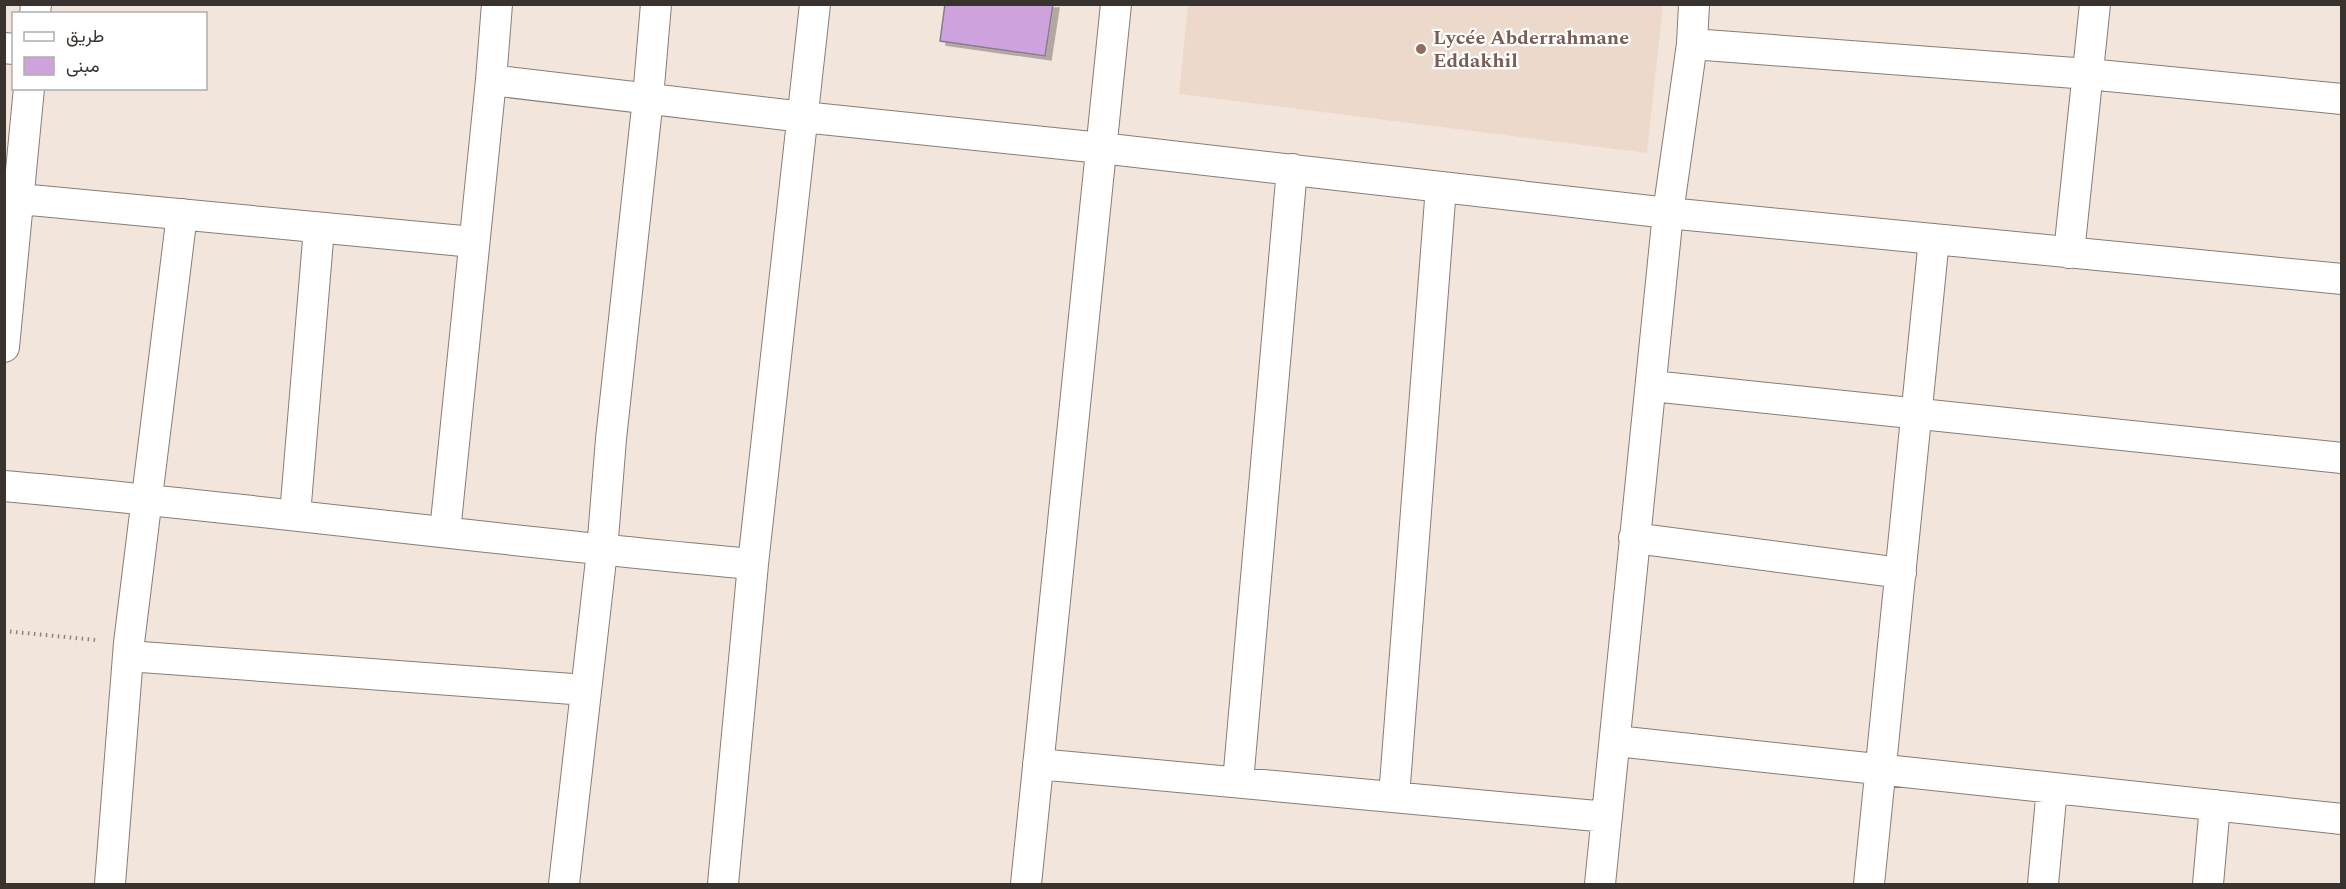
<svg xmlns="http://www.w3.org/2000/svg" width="2346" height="889" font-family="Spectral,Vazirmatn,serif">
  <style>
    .built { fill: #edd9cc }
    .building { fill: #cea3dd; stroke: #857d88; stroke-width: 1.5; filter: url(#shadow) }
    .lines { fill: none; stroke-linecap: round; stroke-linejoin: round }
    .minor-casing { stroke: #887c74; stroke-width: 32 }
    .path { stroke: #8c847d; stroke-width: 4; stroke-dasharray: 1.5 4.5; stroke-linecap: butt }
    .minor { stroke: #fff; stroke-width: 30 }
    .education-dot { fill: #8d6e63; stroke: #fff; stroke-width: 2 }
    .labels { text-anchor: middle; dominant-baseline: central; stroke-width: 4.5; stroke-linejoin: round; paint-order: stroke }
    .education-label { font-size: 20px; font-weight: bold; fill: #785e54; stroke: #fff; text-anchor: start }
  </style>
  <defs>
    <filter id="shadow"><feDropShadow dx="6" dy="4" stdDeviation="0" flood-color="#0004"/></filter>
  </defs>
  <rect width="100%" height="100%" fill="#f2e5dc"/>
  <path class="built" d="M1188,5H1663L1647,153L1179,94Z"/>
  <path class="building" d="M945,4H1053L1045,56L940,41Z"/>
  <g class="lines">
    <g class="minor-casing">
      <path id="minor" d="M35,14L36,4
        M1692,44L2088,74L2342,99
        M4,48L14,49
        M491,80L803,117L1101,148L1668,213L2342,279
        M20,199L473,242
        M2069,253L2095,4
        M4,347L29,88
        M1652,386L2342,458
        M4,486C254,508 503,542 753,564
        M295,515L319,228
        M445,532L491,80L497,4
        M1634,538L1901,573
        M128,656L586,690
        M1616,741L2342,819
        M1038,764L1607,817
        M1238,782L1292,169
        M1394,797L1441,187
        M110,884L129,643L182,214
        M564,884L602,551L611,439L648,98L656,4
        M723,884L753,564L815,4
        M1026,884L1116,4
        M1600,884L1668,213L1692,44L1694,4
        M1869,884L1934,239
        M2043,884L2052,788
        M2208,884L2215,805"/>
    </g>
    <path class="path" d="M4,631L96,640"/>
    <use href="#minor" class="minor"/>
  </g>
  <circle class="education-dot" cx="1421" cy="49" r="6"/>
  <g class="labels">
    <g class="education-label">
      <text x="1433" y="38">Lycée Abderrahmane<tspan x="1433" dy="23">Eddakhil</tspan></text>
    </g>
  </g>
  <rect width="2346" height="889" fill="none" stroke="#38332f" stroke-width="12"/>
  <rect x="12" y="12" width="195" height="78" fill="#ffffff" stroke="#afadac" stroke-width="1.5"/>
  <rect x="24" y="32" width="30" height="9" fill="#ffffff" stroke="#afadac" stroke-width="1.5"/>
  <text x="66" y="42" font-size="18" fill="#38332f">طريق</text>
  <rect x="24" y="57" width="30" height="18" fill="#cea3dd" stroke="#afadac" stroke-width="1.5"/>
  <text x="66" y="72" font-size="18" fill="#38332f">مبنى</text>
</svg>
